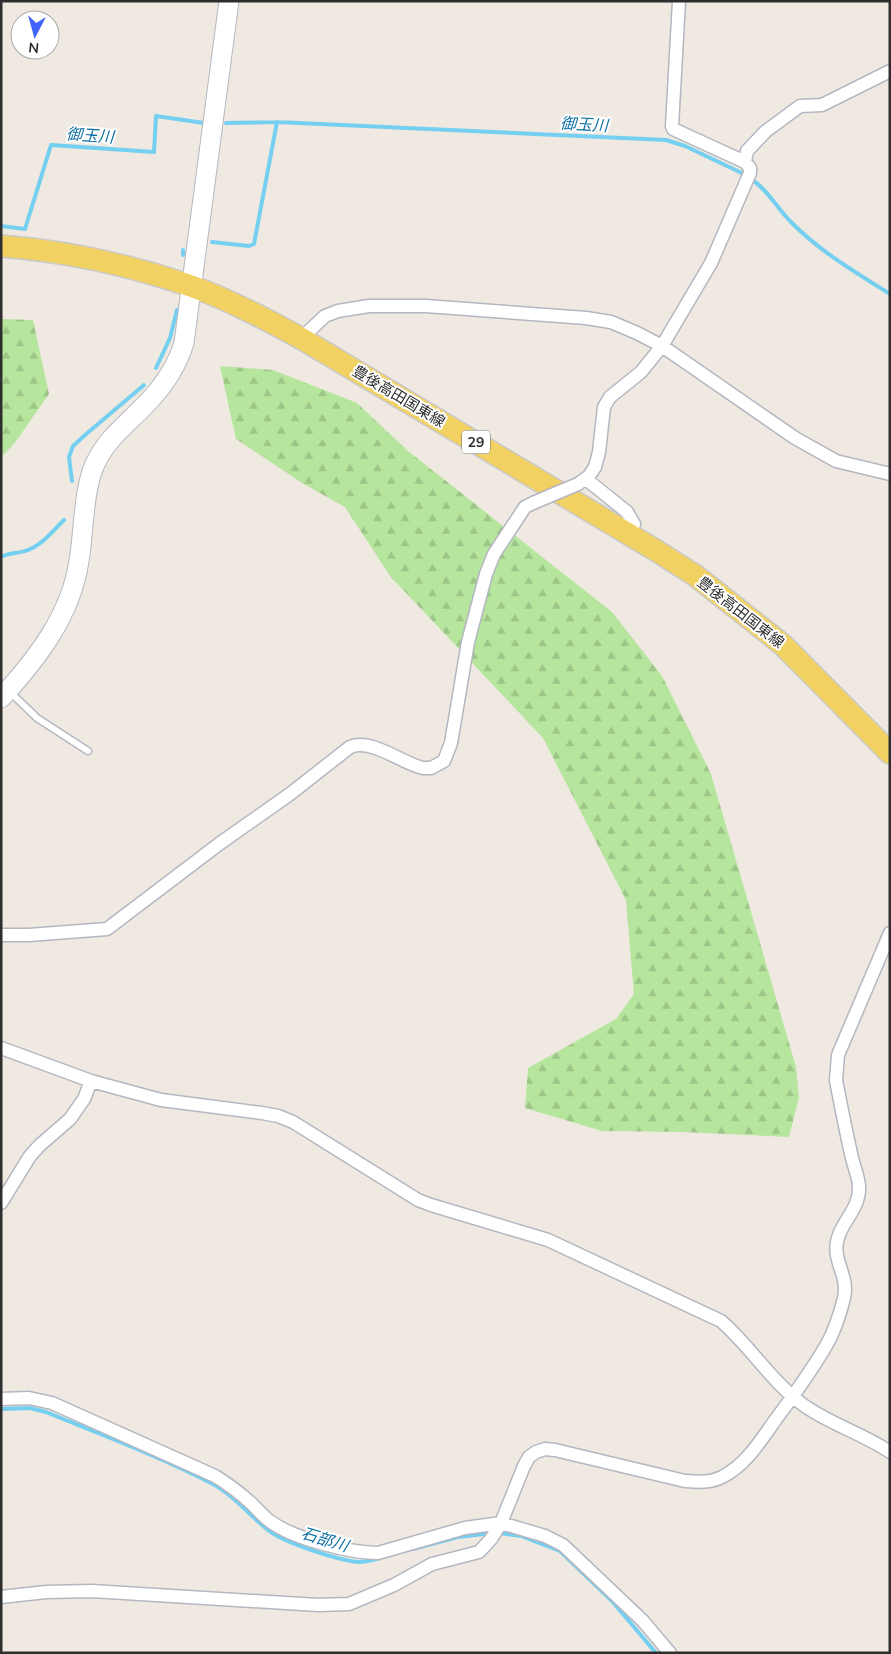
<svg xmlns="http://www.w3.org/2000/svg" width="891" height="1654" font-family="Mulish,'Noto Sans JP',sans-serif">
  <style>
    .forest { fill: url(#forest-firs) }
    .lines { fill: none; stroke-linecap: round; stroke-linejoin: round }
    .stream { stroke: #75cff0; stroke-width: 4 }
    .lane-casing { stroke: #b4b7c1; stroke-width: 9 }
    .street-casing { stroke: #b4b7c1; stroke-width: 15 }
    .secondary-casing { stroke: #b4b7c1; stroke-width: 21 }
    .primary-casing { stroke: #c9c9c9; stroke-width: 24 }
    .lane { stroke: #fff; stroke-width: 6 }
    .street { stroke: #fff; stroke-width: 12 }
    .secondary { stroke: #fff; stroke-width: 19 }
    .primary { stroke: #f2d163; stroke-width: 21 }
    .street-bridge-casing { stroke: #b4b7c1; stroke-width: 15; stroke-linecap: butt }
    .street-bridge { stroke: #fff; stroke-width: 12 }
    .labels { text-anchor: middle; dominant-baseline: central; stroke-width: 4; stroke-linejoin: round; paint-order: stroke }
    .shield { fill: #fff; stroke: #6d6d6d; stroke-width: 1 }
    .shield-label { font-size: 14px; font-weight: bold; fill: #2e2e2e }
    .street-label { font-size: 15px; fill: #2e2e2e; stroke: #fff }
    .water-label { font-size: 16px; font-style: italic; fill: #0d6fa3; stroke: #fff }
  </style>
  <defs>
    <pattern id="forest-firs" width="22" height="20" patternUnits="userSpaceOnUse" patternTransform="scale(1.25)"><rect width="22" height="20" fill="#b6e59e"/><path d="M5 1l3.5 6h-7zM16 11l3.5 6h-7z" fill="#9dc588"/></pattern>
  </defs>
  <rect width="100%" height="100%" fill="#efe9e1"/>
  <path class="forest" d="M1,319L33,320L49,394L14,444L1,457Z
    M220,366L273,370L357,403L408,451L612,612L662,676L711,774L796,1067L799,1098L789,1137L682,1132L602,1131L525,1108L528,1068L616,1019L634,994L626,900L543,738L390,576L345,507L302,483L236,439Z"/>
  <g class="lines">
    <path class="stream" d="M226,123L277,122L666,140L685,146L746,175
      M751,179C767,189 777,208 790,221C819,251 855,272 890,294
      M1,226L25,229L51,145L154,152L156,116L204,123
      M212,242L249,246L254,244L277,122
      M183,255V250
      M156,368L170,338L177,310
      M72,481L69,457L73,446L85,435L144,385
      M1,557C9,552 19,554 28,550C42,545 54,530 64,520
      M1,1409L30,1408L46,1412C102,1435 159,1456 213,1484C235,1496 249,1515 268,1530C284,1543 338,1560 358,1562C365,1562 373,1560 380,1558
      M499,1533L521,1536L560,1551L612,1601L656,1653
      M413,1549L458,1537L492,1533"/>
    <g class="lane-casing">
      <path id="lane" d="M9,691L37,718L88,751"/>
    </g>
    <g class="street-casing">
      <path id="street" d="M679,1L672,126L673,129L745,162
        M304,340L309,331L325,316L338,311L369,306H426L586,318L611,322L637,333L662,346L795,438L836,461L890,474
        M586,479L627,512L634,524L631,535
        M578,484L589,476L595,467L599,452L604,407L610,397L641,372L662,346L711,263L750,173V168L745,162L747,151L766,131L800,106L822,105L890,71
        M1,935H29L107,929L219,844L290,794L350,747C372,738 401,763 423,768H431L444,761L451,743L468,642L486,574L494,554L525,507L533,503
        M1,1048L91,1081L161,1100L262,1113L278,1116L293,1122L418,1200L431,1205L548,1240L721,1321C750,1346 770,1380 802,1404C829,1424 862,1433 890,1452
        M1,1203L30,1156L40,1145L70,1119L84,1099L91,1081
        M1,1399L29,1398L52,1403L215,1476C228,1484 240,1493 252,1504C258,1510 264,1517 271,1522C295,1539 350,1553 378,1553L465,1528L501,1523L545,1536L563,1545L643,1621L670,1653
        M1,1597L46,1592L92,1591L318,1605L349,1604L394,1585L432,1564L479,1552L491,1539L501,1523L524,1466L529,1457L536,1452L545,1449L555,1450L685,1481C698,1482 710,1483 722,1477C746,1465 761,1440 776,1419C794,1395 812,1370 827,1344C834,1332 841,1311 844,1298C849,1276 833,1262 837,1242C840,1222 860,1210 859,1187C859,1178 854,1167 852,1158C846,1132 841,1106 836,1080L838,1055L890,933"/>
    </g>
    <g class="secondary-casing">
      <path id="secondary" d="M1,698C37,659 71,615 79,561C84,533 83,490 95,464C108,436 129,423 149,401C165,384 177,366 184,343L229,1"/>
    </g>
    <g class="primary-casing">
      <path id="primary" d="M1,246C65,251 130,265 191,286C230,300 268,320 304,340L657,551L696,576L783,645L890,753"/>
    </g>
    <use href="#lane" class="lane"/>
    <use href="#street" class="street"/>
    <use href="#secondary" class="secondary"/>
    <use href="#primary" class="primary"/>
    <g class="street-bridge-casing">
      <path id="street-bridge" d="M533,503L578,484"/>
    </g>
    <use href="#street-bridge" class="street-bridge"/>
  </g>
  <g class="labels">
    <rect class="shield" x="462" y="430.5" width="28" height="23" rx="4"/>
    <g class="shield-label">
      <text x="476" y="442">29</text>
    </g>
    <g class="street-label">
      <text transform="translate(399 396) rotate(31)">豊後高田国東線</text>
      <text transform="translate(741 612) rotate(38)">豊後高田国東線</text>
    </g>
    <g class="water-label">
      <text transform="translate(584 124) rotate(3)">御玉川</text>
      <text transform="translate(90 135) rotate(4)">御玉川</text>
      <text transform="translate(325 1539) rotate(17)">石部川</text>
    </g>
  </g>
  <rect width="891" height="1654" fill="none" stroke="#2e2e2e" stroke-width="5"/>
  <g transform="translate(35 35) rotate(186)"><circle r="24" fill="#ffffff" stroke="#ababab"/>
  <path d="M0-4L9 19L0 12L-9 19Z" fill="#4264fb"/>
  <text y="-8" font-size="14" font-weight="bold" text-anchor="middle" fill="#2e2e2e">N</text>
  </g>
</svg>
